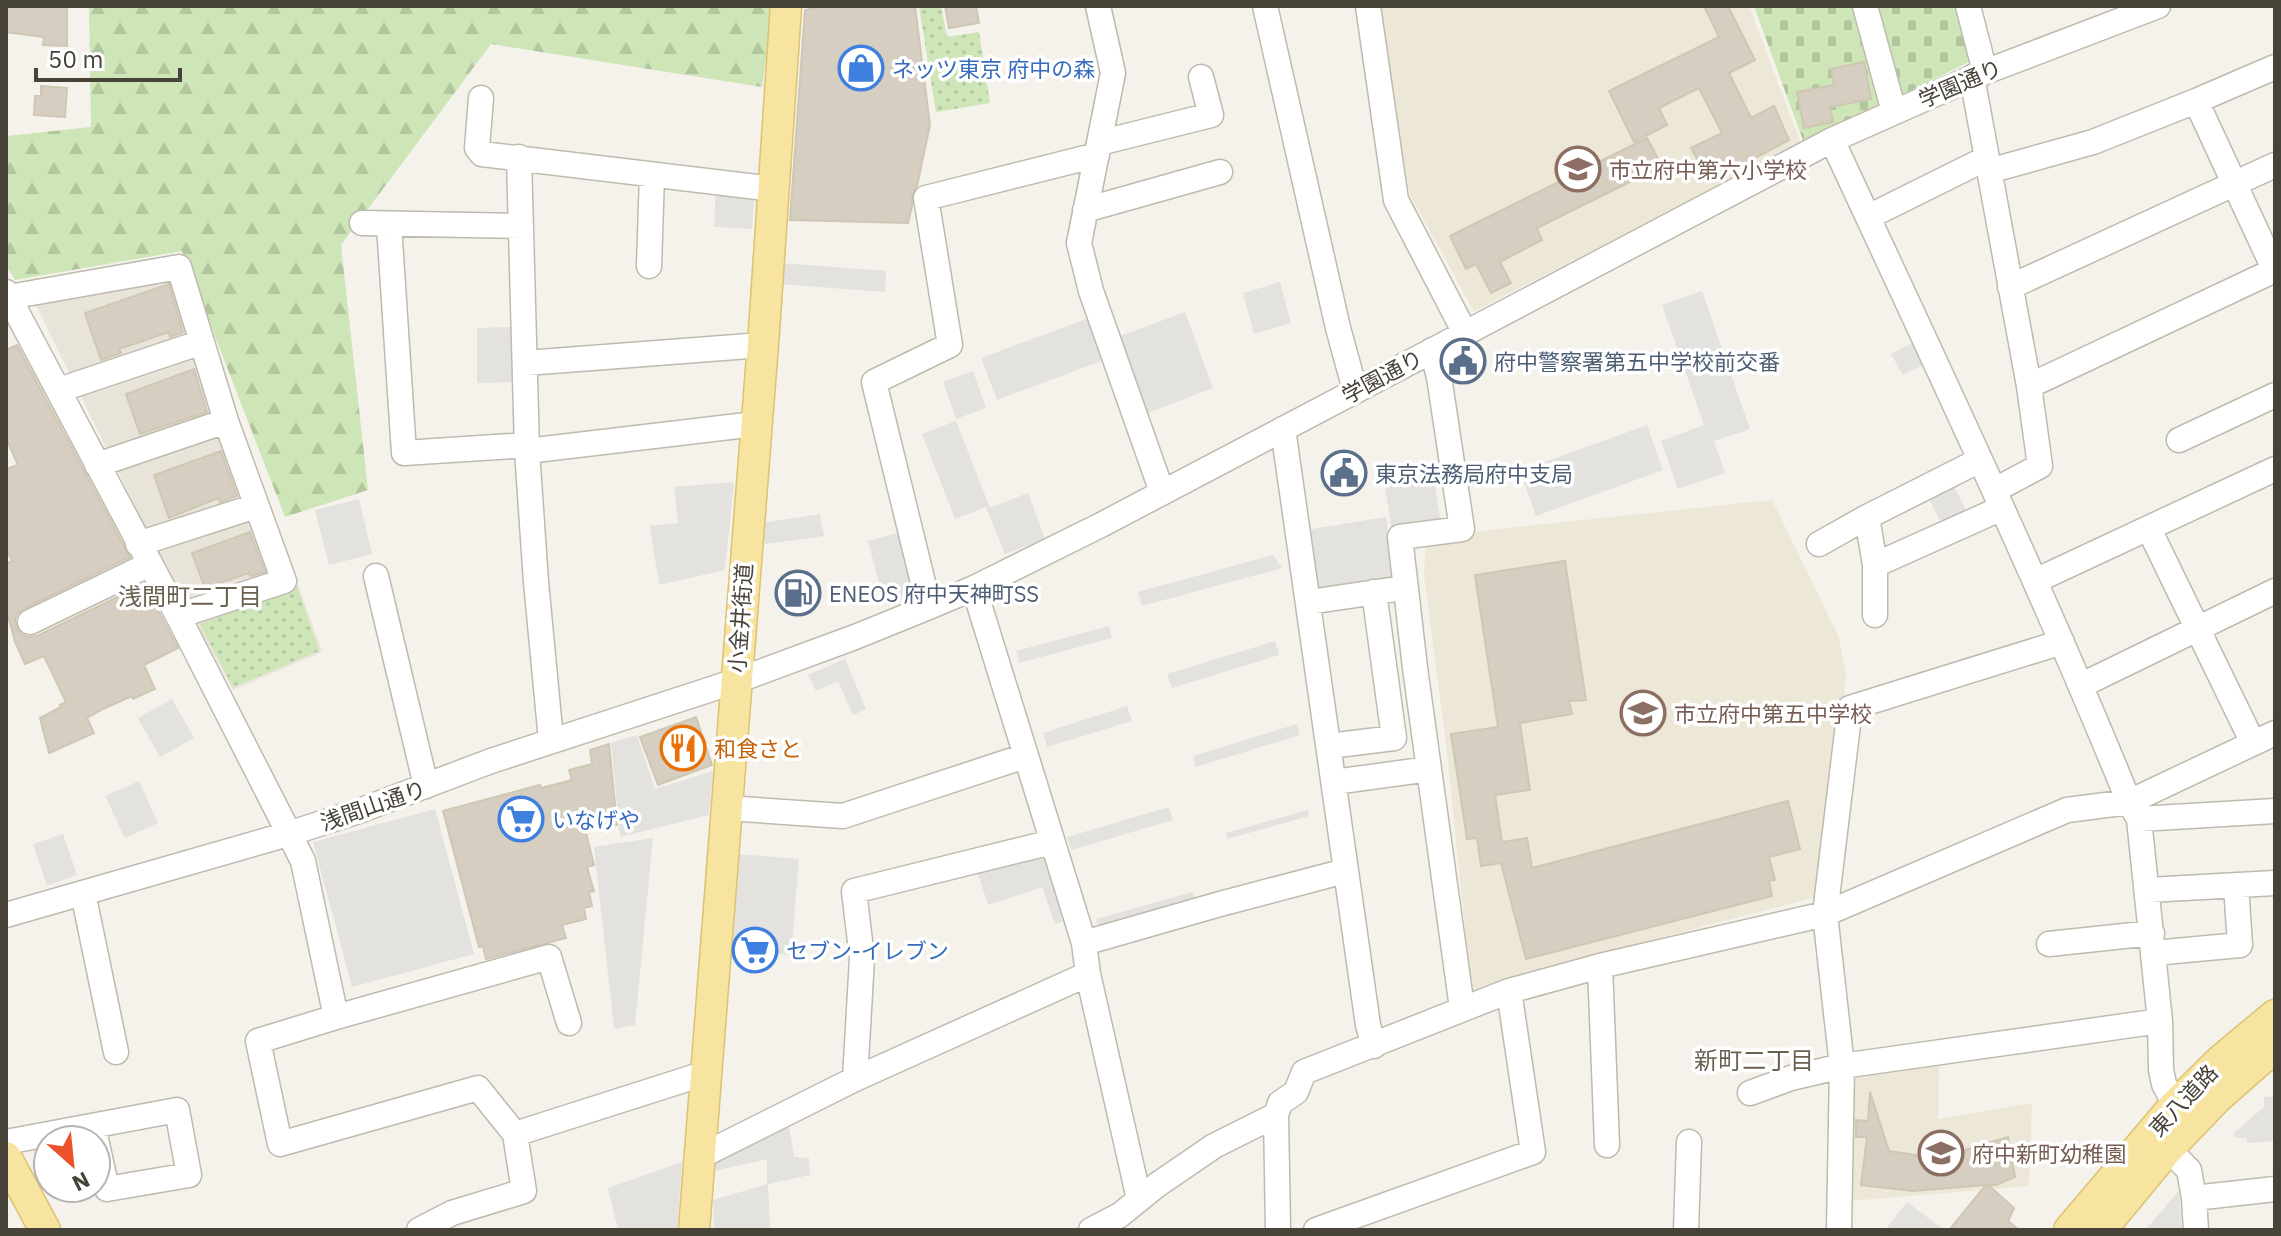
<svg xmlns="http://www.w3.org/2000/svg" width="2281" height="1236" font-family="'IBM Plex Sans','Noto Sans JP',sans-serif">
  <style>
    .residential { fill: #e8e4d9 }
    .education { fill: #ece7d6 }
    .forest { fill: url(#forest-firs) }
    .cemetery { fill: url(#cemetery-stones) }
    .park { fill: url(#park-dots) }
    .parking { fill: #e3e2df }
    .building { fill: #d5cec1; stroke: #cfc7b4; stroke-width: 2 }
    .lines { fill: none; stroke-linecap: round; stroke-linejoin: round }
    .minor-casing { stroke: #bfbaae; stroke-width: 27 }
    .major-casing { stroke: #dcc271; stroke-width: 33 }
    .minor { stroke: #fff; stroke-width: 24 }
    .major { stroke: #f7e4a0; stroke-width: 30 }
    .labels { text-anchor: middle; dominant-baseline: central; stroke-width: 7; stroke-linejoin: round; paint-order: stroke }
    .shop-label { font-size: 22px; fill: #366cbe; stroke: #fff; text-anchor: start }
    .street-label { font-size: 22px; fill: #484339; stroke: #fff }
    .education-label { font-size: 22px; fill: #785e54; stroke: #fff; text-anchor: start }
    .service-label { font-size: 22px; fill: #4e5e75; stroke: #fff; text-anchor: start }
    .food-label { font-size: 22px; fill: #c56008; stroke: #fff; text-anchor: start }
    .neighbourhood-label { font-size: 24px; fill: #6a6151; stroke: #fff }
  </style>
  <defs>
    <pattern id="forest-firs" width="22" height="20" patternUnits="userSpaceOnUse" patternTransform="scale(2)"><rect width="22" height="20" fill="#cde5b7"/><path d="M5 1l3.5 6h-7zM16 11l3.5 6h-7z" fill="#b2c69e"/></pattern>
    <pattern id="cemetery-stones" width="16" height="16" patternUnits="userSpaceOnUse" patternTransform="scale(2)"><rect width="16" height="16" fill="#cde5b7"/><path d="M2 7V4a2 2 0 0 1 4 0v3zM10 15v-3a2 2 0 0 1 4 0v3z" fill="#b2c69e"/></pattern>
    <pattern id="park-dots" width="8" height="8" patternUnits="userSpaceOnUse" patternTransform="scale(2)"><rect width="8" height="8" fill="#cde5b7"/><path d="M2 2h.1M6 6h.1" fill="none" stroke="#b2c69e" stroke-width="1.8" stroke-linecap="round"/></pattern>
  </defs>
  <rect width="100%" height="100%" fill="#f4f2eb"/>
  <path class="residential" d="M184,263L322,652L233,690L164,565L27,287Z"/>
  <path class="education" d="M1377,6H1749L1801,144L1474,311L1410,195Z
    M1772,500L1838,635L1846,674L1828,894L1563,963L1472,998L1447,751L1424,575L1426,542L1489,530Z
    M1939,1057L1938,1119L2032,1103L2029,1186L1849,1201L1856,1066Z"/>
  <path class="forest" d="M89,6H773L762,87L491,44L341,245L368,490L285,517L182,251L15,280L6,265V136L91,127Z"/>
  <path class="cemetery" d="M1754,6H1968L1983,55L1804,143Z"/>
  <path class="park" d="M919,6H941L947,37L979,32L990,103L936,112Z
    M297,586L319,651L233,687L200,624Z"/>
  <path class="parking" d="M716,187L755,190L752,229L714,227Z
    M781,263L886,271L885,292L779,284Z
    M1280,282L1291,323L1254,334L1243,293Z
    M1702,291L1750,429L1714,441L1725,473L1678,489L1661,441L1704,425L1662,305Z
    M1185,312L1213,388L1137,417L1112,339Z
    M1089,318L1104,360L997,400L981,358Z
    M514,327L515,382L477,383V328Z
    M1914,342L1925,364L1903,375L1891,354Z
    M973,371L986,408L956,419L943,382Z
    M956,421L990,508L1028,493L1045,539L1005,554L986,507L955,519L922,434Z
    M1647,425L1663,470L1536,516L1520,471Z
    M1434,478L1441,524L1392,531L1385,486Z
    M734,482L725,570L659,585L650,526L678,523L674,487Z
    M1952,482L1969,516L1944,529L1927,495Z
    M359,499L372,554L329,565L315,510Z
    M820,514L824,536L765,544L762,523Z
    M1386,517L1393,578L1315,589L1306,530Z
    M908,530L925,595L885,605L868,541Z
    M1273,555L1282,568L1142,606L1138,592Z
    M1109,626L1112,638L1019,663L1016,651Z
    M1275,641L1279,655L1172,688L1167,674Z
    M845,659L866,709L853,715L838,681L816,691L808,675Z
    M172,699L194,738L160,757L138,718Z
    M1127,706L1132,721L1047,747L1043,733Z
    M1297,724L1300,735L1196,767L1193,756Z
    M637,735L655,789L713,771L709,815L620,837L611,743Z
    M139,781L158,823L125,838L105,796Z
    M1169,807L1173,820L1071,850L1067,837Z
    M435,809L474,954L352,987L313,842Z
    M1308,810L1309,816L1227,839L1226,833Z
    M63,834L77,875L47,886L33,844Z
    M653,838L635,1025L614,1029L594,847Z
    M1047,840L1072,918L1055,924L1042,887L988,905L975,864Z
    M738,854L799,859L791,955L730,950Z
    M1193,892L1196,906L1100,933L1096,919Z
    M2275,1096V1141L2247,1143V1138H2237L2233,1134L2264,1107V1097Z
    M787,1114L794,1157L809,1158L810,1175L768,1184L770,1230H714L713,1200L767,1184V1159L710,1172L713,1140Z
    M682,1162L677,1230H618L608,1188Z
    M2179,1191L2182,1230H2145Z
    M1907,1202L1943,1229V1230H1885Z"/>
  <path class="building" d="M6,6H67V46L43,45L44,37L6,32Z
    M823,6H915L930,125L917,186L912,194V206L908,223L790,220L805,10Z
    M945,6H976L979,23L949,28Z
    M1704,6H1728L1755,60L1729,73L1751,118L1774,106L1789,140L1710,182L1691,148L1722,133L1699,88L1659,108L1667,125L1634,142L1609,91L1719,37Z
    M1864,62L1871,99L1830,107L1833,122L1804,128L1797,92L1834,85L1831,69Z
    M41,86L67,88L65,117L34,115L35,96H41Z
    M1647,138L1662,166L1537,228L1542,240L1500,262L1511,283L1491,293L1476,264L1466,269L1450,236Z
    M169,284L183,332L170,337L169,332L119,349L121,353L101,360L85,313Z
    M17,345L130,557L23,609L17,614L15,620L17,629L22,635L28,637L37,636L144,584L178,648L144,665L155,689L133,699L132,696L103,709L87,718L94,733L49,753L40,718L61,707L60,705L66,702L44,656L25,664L15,642L6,608V564L12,561L6,548V469L18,465L6,438V350Z
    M194,369L207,412L140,434L126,394Z
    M221,451L237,496L220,502L218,498L169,518L154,475Z
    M250,532L265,572L250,576L249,573L220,583L221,586L206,591L192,553Z
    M1565,561L1586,700L1569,701L1572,714L1520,723L1530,790L1495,795L1502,842L1527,838L1532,868L1788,801L1800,849L1769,857L1775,880L1769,881L1772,896L1526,959L1501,863L1481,866L1477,838L1467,839L1451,734L1498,727L1475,575Z
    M696,717L712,765L658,785L640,737Z
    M609,744L617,825L585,829L594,865L587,867L594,891L589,892L592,906L584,908L586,919L562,925L566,938L486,959L483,946L479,947L443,811L540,785L541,788L572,780L569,770L592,764L590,750Z
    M1870,1092L1889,1151L1923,1156L1952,1154L2008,1137L2015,1177L1996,1185H1988L2014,1208L2008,1221L2019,1230H1949L1986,1185L1913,1191L1861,1185L1867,1137H1856V1120L1868,1121Z"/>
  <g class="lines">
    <g class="minor-casing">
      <path id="minor" d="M1098,6L1113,73L1079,243L1091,291L1162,492
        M1265,6L1338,328L1355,390
        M1368,6L1396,200L1465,333
        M1865,6L1894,112
        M1968,6L1985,72
        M1972,77L2029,386L2040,466L1995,490
        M481,98L477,148L482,154L773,189
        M2196,101L2275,271
        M1832,140C1934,360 2038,578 2129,802L2139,819L2160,1021L2161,1070L2164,1084L2175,1105
        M1099,143L1211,115L1201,77
        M519,157L527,451L536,582L551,740
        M1989,171L2093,142L2196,101L2275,67
        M1085,210L1220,172
        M1868,217L1987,158
        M362,223L521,226
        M389,225L404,453L527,445
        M649,266L652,175
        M2010,287L2275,165
        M6,292L178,616L303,861L336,1017L549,957L569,1023
        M9,297L179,267L226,421L284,581L178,616
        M1432,350L1439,377L1462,529L1400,537L1415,668L1462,1008
        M526,363L762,345
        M2029,386L2275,270
        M59,390L202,342
        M1283,429L1368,1025L1374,1046
        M2179,440L2275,395
        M527,451L755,424
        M97,465L226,421
        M1867,517L1875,565V615
        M2149,529L2253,743
        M138,544L256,506
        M1819,544L1867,517L1980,460
        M1875,565L2002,508
        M376,576L426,786
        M2035,581L2275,469
        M974,588L1084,943L1088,974L1139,1199
        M1309,602L1390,590
        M929,607L874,382L950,345L926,198L1097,155
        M30,622L150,564
        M2082,685L2275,591
        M1329,746L1394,738L1374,592
        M1334,782L1429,769
        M727,808L843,816L1025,756
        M2139,819L2275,811
        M2148,890L2275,883
        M83,893L116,1052
        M6,915L288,834L359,811L491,761L736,681L855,637L929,607L974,588L1101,525L1832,140L1985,72L2158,6
        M1084,943L1220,904L1345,871
        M2049,944L2152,933
        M2154,953L2240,945L2236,885
        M1600,966L1607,1145
        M336,1017L258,1041L280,1144L478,1088L515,1134
        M855,1079L862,958L854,891L1052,842
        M1750,1093L1791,1078L1842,1066L2160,1021
        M6,1142L177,1110L189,1175L107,1189L93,1126
        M2168,1149L2189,1170L2194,1198L2196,1230
        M699,1157L855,1079L1088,974
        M2194,1198L2275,1189
        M419,1230L452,1213L524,1191L515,1134L706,1073
        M1091,1230L1120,1215L1157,1185L1214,1146L1276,1115
        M1278,1230L1276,1115L1280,1103L1296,1092L1304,1072L1509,991L1600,966L1825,914L2067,810L2129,802L2275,733
        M1316,1230L1533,1152L1509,991
        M1686,1230L1689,1142
        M1839,1230L1842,1066L1825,914L1850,708L2062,642"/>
    </g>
    <g class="major-casing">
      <path id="major" d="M6,1157L45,1230
        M694,1230L764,331L786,6
        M2069,1230L2175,1105L2221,1060L2275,1015
        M2101,1230L2168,1149L2217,1098L2275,1047"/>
    </g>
    <use href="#minor" class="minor"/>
    <use href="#major" class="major"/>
  </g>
  <defs>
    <g id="shop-ring" transform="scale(2.3)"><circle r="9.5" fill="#fff" stroke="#3f7fe0" stroke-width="1.5"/><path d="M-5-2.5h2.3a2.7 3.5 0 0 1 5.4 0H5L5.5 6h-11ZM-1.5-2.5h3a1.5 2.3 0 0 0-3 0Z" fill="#3f7fe0"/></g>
    <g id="school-ring" transform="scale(2.3)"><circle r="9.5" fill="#fff" stroke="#8d6e63" stroke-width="1.5"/><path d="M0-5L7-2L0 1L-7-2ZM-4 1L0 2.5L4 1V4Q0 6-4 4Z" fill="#8d6e63"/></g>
    <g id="civic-ring" transform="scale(2.3)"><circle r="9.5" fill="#fff" stroke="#5c6f8a" stroke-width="1.5"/><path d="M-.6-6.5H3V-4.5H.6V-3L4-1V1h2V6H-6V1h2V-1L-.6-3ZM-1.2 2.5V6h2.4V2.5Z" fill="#5c6f8a"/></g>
    <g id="fuel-ring" transform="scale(2.3)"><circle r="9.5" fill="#fff" stroke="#5c6f8a" stroke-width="1.5"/><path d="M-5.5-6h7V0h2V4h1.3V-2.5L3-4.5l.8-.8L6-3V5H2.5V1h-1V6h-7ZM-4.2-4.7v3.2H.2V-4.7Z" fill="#5c6f8a"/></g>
    <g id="restaurant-ring" transform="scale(2.3)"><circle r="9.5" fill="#fff" stroke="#e8710a" stroke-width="1.5"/><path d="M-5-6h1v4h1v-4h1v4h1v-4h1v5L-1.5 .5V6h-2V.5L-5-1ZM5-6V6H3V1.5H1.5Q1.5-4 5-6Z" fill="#e8710a"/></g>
    <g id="supermarket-ring" transform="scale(2.3)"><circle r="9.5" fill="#fff" stroke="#3f7fe0" stroke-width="1.5"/><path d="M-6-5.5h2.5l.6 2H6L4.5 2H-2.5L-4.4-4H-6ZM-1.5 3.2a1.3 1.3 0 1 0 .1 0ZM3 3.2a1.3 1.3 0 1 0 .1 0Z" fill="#3f7fe0"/></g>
  </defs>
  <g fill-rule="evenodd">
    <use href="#shop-ring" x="861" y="68"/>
    <use href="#school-ring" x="1578" y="169"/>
    <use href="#civic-ring" x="1463" y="361"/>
    <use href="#civic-ring" x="1344" y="473"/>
    <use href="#fuel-ring" x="798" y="593"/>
    <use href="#school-ring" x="1643" y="713"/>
    <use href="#restaurant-ring" x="683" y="748"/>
    <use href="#supermarket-ring" x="521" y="819"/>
    <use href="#supermarket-ring" x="755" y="950"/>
    <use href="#school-ring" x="1941" y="1153"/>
  </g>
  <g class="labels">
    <g class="shop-label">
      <text x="892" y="68">ネッツ東京 府中の森</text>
      <text x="552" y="819">いなげや</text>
      <text x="786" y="950">セブン-イレブン</text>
    </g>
    <g class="street-label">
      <text transform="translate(1960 83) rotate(-23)">学園通り</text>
      <text transform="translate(1382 376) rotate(-28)">学園通り</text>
      <text transform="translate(740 618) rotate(-86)">小金井街道</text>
      <text transform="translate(373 805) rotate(-19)">浅間山通り</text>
      <text transform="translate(2183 1100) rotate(-47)">東八道路</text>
    </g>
    <g class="education-label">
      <text x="1609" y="169">市立府中第六小学校</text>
      <text x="1674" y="713">市立府中第五中学校</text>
      <text x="1972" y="1153">府中新町幼稚園</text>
    </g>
    <g class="service-label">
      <text x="1494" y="361">府中警察署第五中学校前交番</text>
      <text x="1375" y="473">東京法務局府中支局</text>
      <text x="829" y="593">ENEOS 府中天神町SS</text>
    </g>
    <g class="food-label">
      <text x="714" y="748">和食さと</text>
    </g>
    <g class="neighbourhood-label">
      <text x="190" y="596">浅間町二丁目</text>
      <text x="1754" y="1060">新町二丁目</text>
    </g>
  </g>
  <rect width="2281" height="1236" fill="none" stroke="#484339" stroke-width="16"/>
  <g transform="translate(72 1164) rotate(153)"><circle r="38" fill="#ffffff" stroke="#b6b4b0" stroke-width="2"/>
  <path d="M0-6L14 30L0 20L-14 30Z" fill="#eb532b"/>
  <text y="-12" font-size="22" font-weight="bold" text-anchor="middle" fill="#484339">N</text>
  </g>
  <path d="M36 68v12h144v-12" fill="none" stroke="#484339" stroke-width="4"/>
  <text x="48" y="68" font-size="24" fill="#484339" stroke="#ffffff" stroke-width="6" paint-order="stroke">50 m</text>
</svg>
